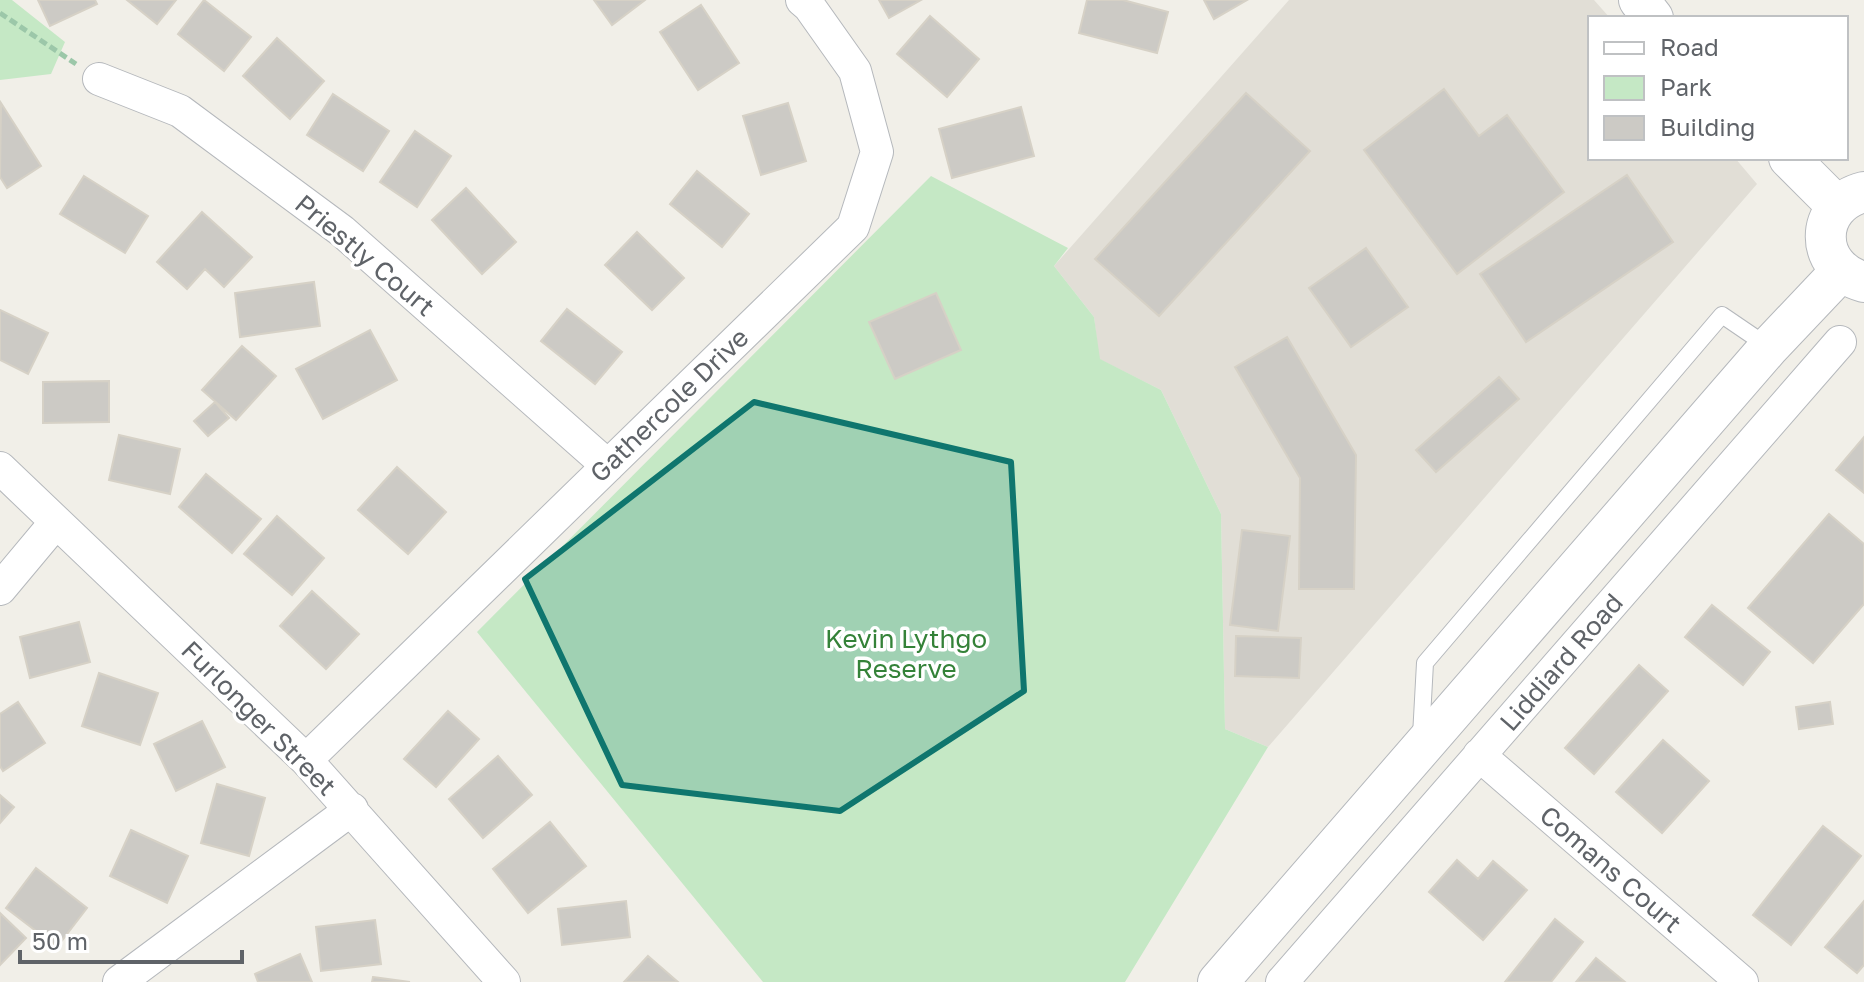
<svg xmlns="http://www.w3.org/2000/svg" width="1864" height="982" font-family="'Golos Text',sans-serif">
  <style>
    .education { fill: #e1ded6 }
    .green { fill: #c5e8c5 }
    .building { fill: #cccac5; stroke: #d6d1c6; stroke-width: 2 }
    .lines { fill: none; stroke-linecap: round; stroke-linejoin: round }
    .service-casing { stroke: #b5b8bc; stroke-width: 18 }
    .minor-casing { stroke: #b5b8bc; stroke-width: 34 }
    .tertiary-casing { stroke: #b5b8bc; stroke-width: 42 }
    .path { stroke: #9cc7a9; stroke-width: 5; stroke-dasharray: 8 4; stroke-linecap: butt }
    .service { stroke: #fff; stroke-width: 16 }
    .minor { stroke: #fff; stroke-width: 32 }
    .tertiary { stroke: #fff; stroke-width: 40 }
    .marked { fill: #0f766e; fill-opacity: 0.2; stroke: #0f766e; stroke-width: 6; stroke-linejoin: round }
    .labels { text-anchor: middle; dominant-baseline: central; stroke-width: 7; stroke-linejoin: round; paint-order: stroke }
    .street-label { font-size: 26px; fill: #5f6368; stroke: #fff }
    .park-label { font-size: 26px; fill: #348238; stroke: #fff }
  </style>
  <rect width="100%" height="100%" fill="#f1efe8"/>
  <path class="education" d="M1289,0H1594L1610,18H1590V158H1735L1757,184L1268,747L1225,729L1221,514L1161,390L1099,359L1094,317L1054,266Z"/>
  <path class="green" d="M0,0H12L65,42L51,74L0,80Z
    M931,176L1068,248L1054,266L1094,317L1100,359L1161,390L1221,514L1225,729L1268,747L1125,982H763L477,632Z"/>
  <path class="building" d="M38,0H95L97,4L50,26Z
    M127,0H176L157,24Z
    M204,0L251,37L224,71L178,34Z
    M594,0H645L612,25Z
    M879,0H921L889,18Z
    M1087,0H1123L1168,12L1157,53L1079,33Z
    M1204,0H1247L1214,19Z
    M701,5L739,63L698,90L660,32Z
    M930,16L979,59L947,97L897,54Z
    M277,38L324,81L290,119L243,76Z
    M1444,89L1479,136L1507,115L1564,192L1457,274L1364,150Z
    M1246,93L1310,151L1159,316L1095,259Z
    M333,94L389,131L363,171L307,135Z
    M1,103L41,166L7,188L0,177Z
    M788,103L806,161L761,175L743,116Z
    M1021,107L1034,156L952,178L939,129Z
    M415,131L451,156L417,207L380,182Z
    M697,171L749,214L722,247L670,204Z
    M1627,175L1673,242L1526,342L1480,274Z
    M84,176L148,216L125,253L60,214Z
    M466,188L516,242L482,274L432,220Z
    M202,212L252,257L224,287L205,269L187,289L157,262Z
    M637,232L684,278L652,310L605,265Z
    M1366,248L1408,307L1351,347L1309,288Z
    M314,282L320,326L240,337L235,293Z
    M936,293L961,350L895,379L869,322Z
    M567,309L622,352L595,384L541,341Z
    M0,310L48,333L28,374L0,360Z
    M370,330L397,380L323,419L296,369Z
    M1287,337L1356,455L1354,589H1299L1300,478L1235,367Z
    M242,346L276,376L236,420L202,390Z
    M1499,377L1519,399L1436,472L1416,450Z
    M109,381V422L43,423V382Z
    M215,402L229,418L208,436L194,421Z
    M119,435L180,449L170,494L109,480Z
    M1864,437V493L1836,470Z
    M397,467L446,512L408,554L358,510Z
    M206,474L261,519L232,553L179,507Z
    M1829,514L1864,544V604L1813,663L1748,608Z
    M277,516L324,558L292,595L244,554Z
    M1242,530L1290,536L1278,631L1230,625Z
    M312,591L359,634L326,669L280,626Z
    M1712,605L1770,652L1743,685L1685,637Z
    M79,622L90,662L30,678L20,637Z
    M1236,636L1301,638L1299,678L1235,676Z
    M1639,665L1668,691L1594,774L1565,748Z
    M99,673L158,693L140,745L82,726Z
    M18,702L45,743L3,771L0,766V714Z
    M1830,702L1833,724L1799,729L1796,707Z
    M448,711L479,739L436,787L404,759Z
    M202,721L225,767L176,791L154,744Z
    M1663,740L1709,781L1662,833L1616,792Z
    M498,756L532,795L483,838L449,799Z
    M217,784L265,798L249,856L201,843Z
    M0,795L14,807L0,823Z
    M550,822L586,866L528,913L493,869Z
    M1823,826L1861,856L1791,945L1753,915Z
    M131,830L188,856L167,903L110,876Z
    M1457,860L1478,879L1493,861L1527,890L1483,940L1429,892Z
    M36,868L87,908L57,947L6,908Z
    M626,901L630,937L562,945L558,909Z
    M1864,901V965L1857,973L1825,947Z
    M0,913L26,938L0,965Z
    M1555,919L1583,942L1551,982H1505Z
    M375,920L381,964L321,971L316,927Z
    M300,954L312,982H258L255,974Z
    M648,956L678,982H624Z
    M1596,958L1625,982H1576Z
    M373,977L410,982H372Z"/>
  <g class="lines">
    <g class="service-casing">
      <path id="service" d="M1421,736L1425,663L1722,315L1769,347"/>
    </g>
    <g class="minor-casing">
      <path id="minor" d="M99,79L180,111L342,231L608,466
        M0,468L306,760L504,982
        M0,589L56,522
        M1479,755L1742,982
        M306,760L853,227L877,152L855,71L809,6L802,0
        M119,982L352,809
        M1282,982L1840,342"/>
    </g>
    <g class="tertiary-casing">
      <path id="tertiary" d="M1639,0L1653,18
        M1789,158L1837,206
        M1864,192C1813,205 1813,268 1864,282
        M1218,982L1769,347L1841,271"/>
    </g>
    <path class="path" d="M0,13L76,64"/>
    <use href="#service" class="service"/>
    <use href="#minor" class="minor"/>
    <use href="#tertiary" class="tertiary"/>
  </g>
  <path class="marked" d="M754,402L1011,462L1024,691L840,811L622,785L525,579Z"/>
  <g class="labels">
    <g class="street-label">
      <text transform="translate(365 255) rotate(40)">Priestly Court</text>
      <text transform="translate(669 405) rotate(-44)">Gathercole Drive</text>
      <text transform="translate(1561 662) rotate(-49)">Liddiard Road</text>
      <text transform="translate(259 718) rotate(45)">Furlonger Street</text>
      <text transform="translate(1611 869) rotate(41)">Comans Court</text>
    </g>
    <g class="park-label">
      <text x="906" y="638">Kevin Lythgo<tspan x="906" dy="30">Reserve</tspan></text>
    </g>
  </g>
  <rect x="1588" y="16" width="260" height="144" fill="#ffffff" stroke="#bfc1c3" stroke-width="2"/>
  <rect x="1604" y="42" width="40" height="12" fill="#ffffff" stroke="#bfc1c3" stroke-width="2"/>
  <text x="1660" y="56" font-size="24" fill="#5f6368">Road</text>
  <rect x="1604" y="76" width="40" height="24" fill="#c5e8c5" stroke="#bfc1c3" stroke-width="2"/>
  <text x="1660" y="96" font-size="24" fill="#5f6368">Park</text>
  <rect x="1604" y="116" width="40" height="24" fill="#cccac5" stroke="#bfc1c3" stroke-width="2"/>
  <text x="1660" y="136" font-size="24" fill="#5f6368">Building</text>
  <path d="M20 950v12h222v-12" fill="none" stroke="#5f6368" stroke-width="4"/>
  <text x="32" y="950" font-size="24" fill="#5f6368" stroke="#ffffff" stroke-width="6" paint-order="stroke">50 m</text>
</svg>
